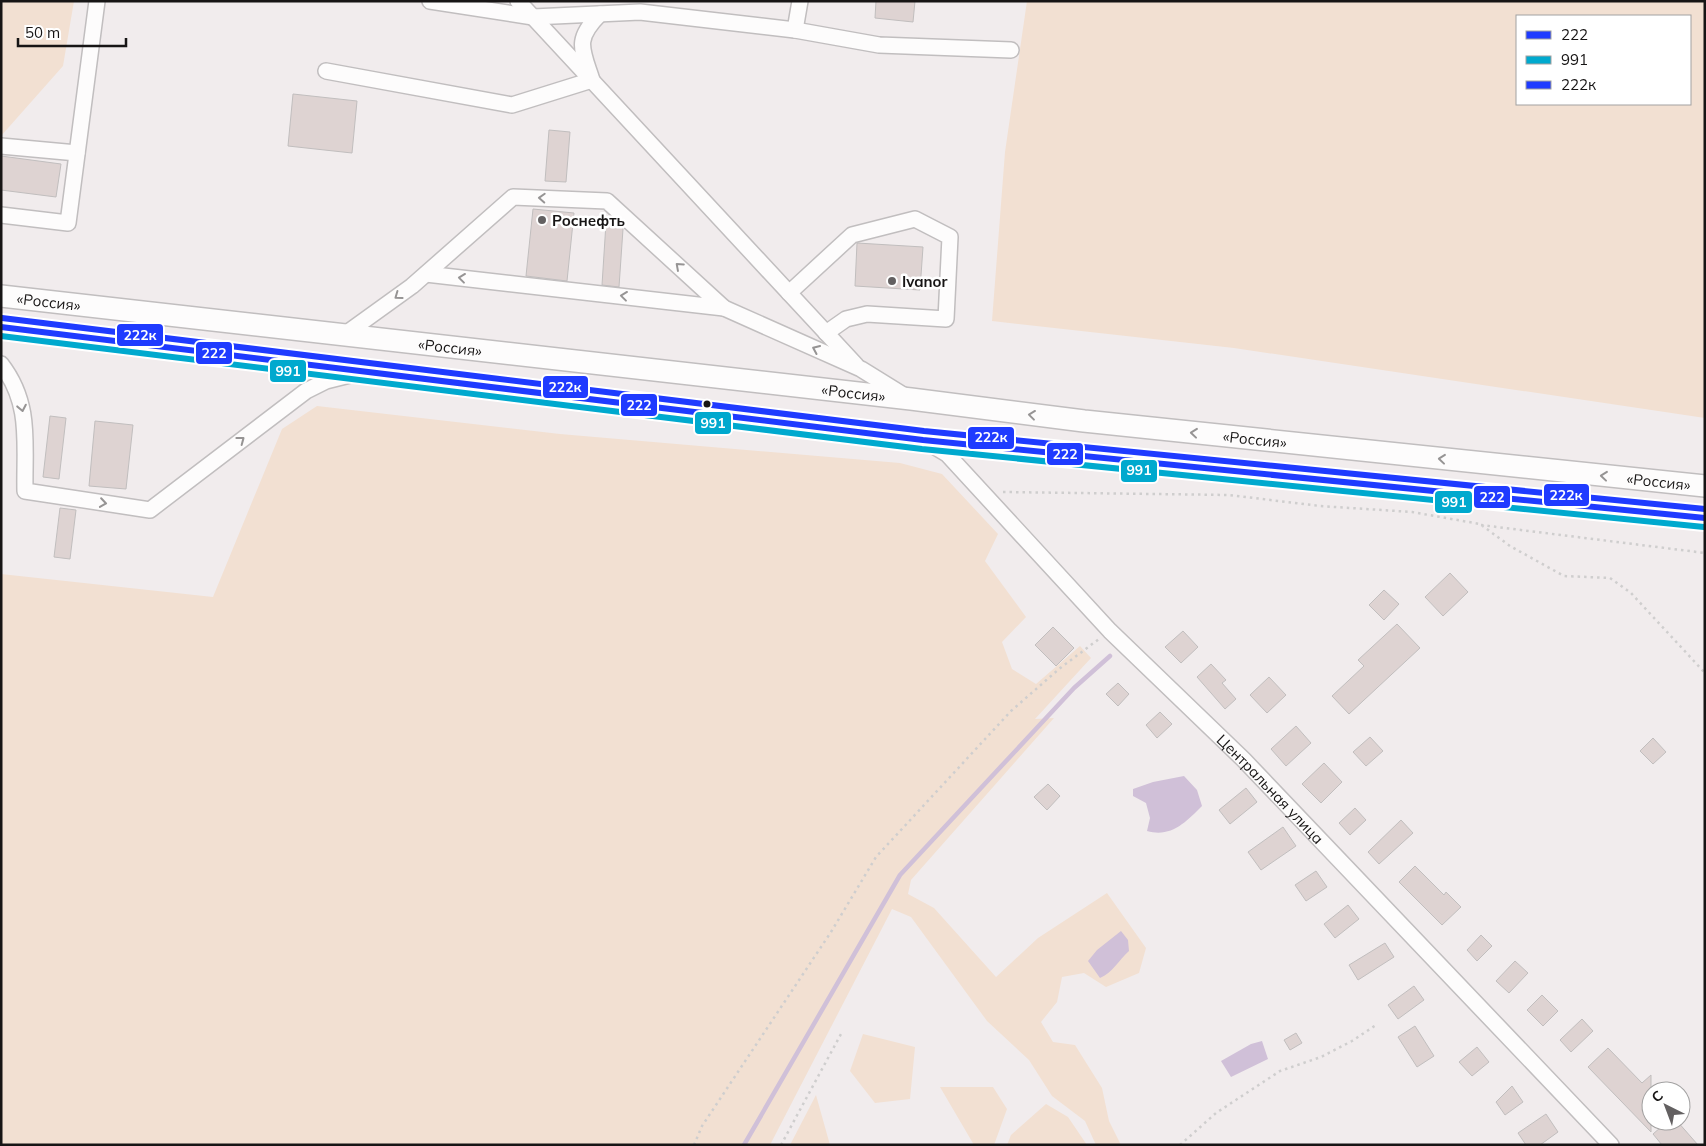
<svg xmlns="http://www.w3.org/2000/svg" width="1706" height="1146" font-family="Mulish,sans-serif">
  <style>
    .green { fill: #f2e0d2; fill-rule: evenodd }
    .water { fill: #d0c0d8 }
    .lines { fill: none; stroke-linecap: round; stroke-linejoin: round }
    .stream { stroke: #d0c0d8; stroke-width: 4.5 }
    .building { fill: #ded3d2; stroke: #c1bebe }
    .minor-casing { stroke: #c1bebf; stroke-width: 18 }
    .highway-casing { stroke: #c1bebf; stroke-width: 24 }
    .path { stroke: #cfcece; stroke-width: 2.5; stroke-dasharray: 2.5 4; stroke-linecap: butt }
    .minor { stroke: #fdfcfc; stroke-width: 15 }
    .highway { stroke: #fdfcfc; stroke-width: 21 }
    .bus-1-casing { stroke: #fff; stroke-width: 10 }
    .bus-2-casing { stroke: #fff; stroke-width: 10 }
    .bus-3-casing { stroke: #fff; stroke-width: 10 }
    .bus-1 { stroke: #1f3bff; stroke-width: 6 }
    .bus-2 { stroke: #00a9ce; stroke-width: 6 }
    .bus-3 { stroke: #1f3bff; stroke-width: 6 }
    .oneway { stroke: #969494 }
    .poi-dot { fill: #636061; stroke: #fff; stroke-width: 2 }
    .bus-dot { fill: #171515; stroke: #fff; stroke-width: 2 }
    .labels { text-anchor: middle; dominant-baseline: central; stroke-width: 5; stroke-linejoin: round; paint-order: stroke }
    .poi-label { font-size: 15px; font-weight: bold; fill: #171515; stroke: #fff; text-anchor: start }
    .street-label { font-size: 15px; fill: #171515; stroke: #fff }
    .line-badge { stroke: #fff; stroke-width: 2 }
    .badge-label { font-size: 14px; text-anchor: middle; font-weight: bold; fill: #fff }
  </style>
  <rect width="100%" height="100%" fill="#f1eced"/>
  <path class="green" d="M1,1H74L63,66L1,136Z
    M1027,1H1705V418L1234,348L992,321L1005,152ZM1517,16H1690V104H1517Z
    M317,406L560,434L900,463L942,474L998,534L985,561L1026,617L1002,642L1012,669L1036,684L1080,646L1091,658L1035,719L1054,718L911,880L908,894L934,908L996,977L1038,938L1107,893L1146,948L1139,973L1106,987L1084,973L1062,977L1057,1002L1041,1022L1053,1042L1075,1045L1102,1088L1109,1121L1121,1145H1096L1085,1121L1052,1096L1029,1060L987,1021L911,917L892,909L770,1145H1V574L213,597L282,429Z
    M863,1034L915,1047L910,1099L875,1103L850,1071Z
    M940,1087H993L1007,1109L994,1145H974Z
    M816,1095L830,1145H790Z
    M1046,1104L1068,1117L1087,1145H1007L1011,1135Z"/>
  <path class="water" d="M1184,776L1197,790L1202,806C1186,822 1171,838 1147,831L1150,818L1146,803L1133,796V789L1153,782Z
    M1121,931L1128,940L1129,951C1119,960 1112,973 1100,978L1088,961L1097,950Z
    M1262,1041L1268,1059L1231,1077L1221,1061L1251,1044Z"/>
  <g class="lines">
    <path class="stream" d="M744,1145L900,875L1074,688L1110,656"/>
  </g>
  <path class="building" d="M876,1H915L913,22L875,18Z
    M293,94L357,101L352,153L288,146Z
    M549,130L570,132L566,182L545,181Z
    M1,156L61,164L56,197L1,190Z
    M533,209L574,213L567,281L526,276Z
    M606,223L618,224L623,229L619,287L602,285Z
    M857,243L923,247L920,290L855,286Z
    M50,416L66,418L59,479L43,477Z
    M95,421L133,425L126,489L89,486Z
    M60,508L76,510L70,559L54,557Z
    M1450,573L1468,592L1443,616L1425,597Z
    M1384,590L1399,604L1384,620L1369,605Z
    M1397,624L1420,648L1349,714L1332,696L1364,666L1358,660Z
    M1053,627L1074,648L1056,666L1035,645Z
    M1183,631L1198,647L1181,663L1165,647Z
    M1211,664L1226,680L1222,683L1236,699L1225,709L1197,677Z
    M1269,677L1286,695L1267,713L1250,695Z
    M1118,683L1129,694L1118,706L1106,694Z
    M1160,712L1172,724L1157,738L1146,725Z
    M1296,726L1311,743L1286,766L1271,749Z
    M1370,737L1383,751L1366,766L1353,752Z
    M1653,738L1666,752L1653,764L1640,751Z
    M1324,763L1342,782L1321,803L1302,784Z
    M1048,784L1060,796L1047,810L1034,797Z
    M1246,788L1257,802L1230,824L1219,810Z
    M1355,808L1366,820L1350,835L1339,823Z
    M1401,820L1413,833L1379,864L1368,852Z
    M1283,827L1296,846L1261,870L1248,852Z
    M1415,866L1444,895L1446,892L1461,907L1442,925L1399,882Z
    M1316,871L1327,887L1306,901L1295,885Z
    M1348,905L1359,919L1335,938L1324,924Z
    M1481,935L1492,946L1477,961L1467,950Z
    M1385,943L1394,957L1358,980L1349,965Z
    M1515,961L1528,973L1509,993L1496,981Z
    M1414,986L1424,1000L1398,1019L1388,1005Z
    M1542,995L1558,1011L1543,1026L1527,1010Z
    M1582,1019L1593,1031L1571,1052L1560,1040Z
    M1415,1026L1434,1056L1417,1067L1398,1037Z
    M1296,1033L1302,1043L1290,1050L1284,1040Z
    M1477,1047L1489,1062L1472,1076L1459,1062Z
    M1608,1048L1642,1083L1651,1075V1132L1588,1067Z
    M1512,1086L1523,1102L1505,1115L1496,1102Z
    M1546,1114L1558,1132L1540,1145H1526L1518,1133Z
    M1668,1121H1677L1698,1145H1662L1653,1134Z"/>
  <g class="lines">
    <g class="minor-casing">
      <g id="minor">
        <path d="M430,1L533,17L640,12L795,30L800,1"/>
        <path d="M518,1L856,365"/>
        <path d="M795,30L879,45L1011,50"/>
        <path d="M326,71L512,105L592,80C582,49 574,40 600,14"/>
        <path d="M1,146L77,153"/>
        <path d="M1,215L68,223L97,1"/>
        <path d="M426,274L724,308"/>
        <path d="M789,293L852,235L915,219L950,237L946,319L867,314L846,319L826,333"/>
        <path d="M344,335L412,286L513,197L607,201L724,308L861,369L903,395"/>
        <path d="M1,364C32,404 24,444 25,491L150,510L306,391L326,381L354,374"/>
        <path id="s1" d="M927,442L947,454L1110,631L1244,760L1611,1145"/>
      </g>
    </g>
    <g class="highway-casing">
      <g id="highway">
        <path id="s2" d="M1,296L911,399L1084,421L1705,486"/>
        <path d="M1,327L923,440L1705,518"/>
      </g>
    </g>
    <path class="path" d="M1003,492L1229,495L1320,506L1412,512L1480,524L1510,546L1564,576L1610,578L1631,593L1705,673
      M1481,525L1705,553
      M694,1145L702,1126L831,932L876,857L1011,711L1059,669L1099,639
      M781,1145L841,1034
      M1180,1145L1216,1113L1280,1071L1321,1057L1352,1041L1376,1025"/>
    <use href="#minor" class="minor"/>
    <use href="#highway" class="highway"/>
    <g class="bus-1-casing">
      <path id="bus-1" d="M1,327L923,440L1705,518"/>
    </g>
    <g class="bus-2-casing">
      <path id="bus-2" d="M1,336L922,449L1704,527"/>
    </g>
    <g class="bus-3-casing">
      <path id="bus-3" d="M2,318L924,431L1705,509"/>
    </g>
    <use href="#bus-1" class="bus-1"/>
    <use href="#bus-2" class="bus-2"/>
    <use href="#bus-3" class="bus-3"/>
  </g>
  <defs><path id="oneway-chevron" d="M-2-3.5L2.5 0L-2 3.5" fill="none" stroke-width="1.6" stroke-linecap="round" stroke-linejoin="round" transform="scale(1.25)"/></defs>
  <g class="oneway">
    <use href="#oneway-chevron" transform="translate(542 198) rotate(-177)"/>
    <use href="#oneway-chevron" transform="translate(679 266) rotate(-138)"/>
    <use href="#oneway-chevron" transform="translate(462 278) rotate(-173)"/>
    <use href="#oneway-chevron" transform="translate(398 296) rotate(144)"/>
    <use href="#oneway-chevron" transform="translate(624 296) rotate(-173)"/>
    <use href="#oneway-chevron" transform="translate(816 349) rotate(-156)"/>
    <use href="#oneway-chevron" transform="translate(22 408) rotate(79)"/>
    <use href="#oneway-chevron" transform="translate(1032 415) rotate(-173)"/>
    <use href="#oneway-chevron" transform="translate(1194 433) rotate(-174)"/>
    <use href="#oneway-chevron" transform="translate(241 440) rotate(-37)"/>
    <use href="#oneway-chevron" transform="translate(1442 459) rotate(-174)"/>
    <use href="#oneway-chevron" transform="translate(1604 476) rotate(-174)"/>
    <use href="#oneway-chevron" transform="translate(103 503) rotate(8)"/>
  </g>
  <g class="poi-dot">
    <circle cx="542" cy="220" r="5"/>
    <circle cx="892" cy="281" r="5"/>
  </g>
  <circle class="bus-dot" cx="707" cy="404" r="4.5"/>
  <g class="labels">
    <g class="poi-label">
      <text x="552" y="220">Роснефть</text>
      <text x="902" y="281">Ivanor</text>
    </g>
    <g class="street-label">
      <text stroke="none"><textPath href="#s2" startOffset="48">«Россия»</textPath></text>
      <text stroke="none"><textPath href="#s2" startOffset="452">«Россия»</textPath></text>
      <text stroke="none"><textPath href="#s2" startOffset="858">«Россия»</textPath></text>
      <text stroke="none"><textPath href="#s2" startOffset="1262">«Россия»</textPath></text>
      <text stroke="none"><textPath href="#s2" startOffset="1668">«Россия»</textPath></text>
      <text stroke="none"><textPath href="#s1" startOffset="489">Центральная улица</textPath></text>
    </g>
  </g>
  <g class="line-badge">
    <rect x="116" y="323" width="48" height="24" rx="5" fill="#1f3bff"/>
    <rect x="195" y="341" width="38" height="24" rx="5" fill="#1f3bff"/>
    <rect x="269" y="359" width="38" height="24" rx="5" fill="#00a9ce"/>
    <rect x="542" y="375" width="47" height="24" rx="5" fill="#1f3bff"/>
    <rect x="620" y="393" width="38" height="24" rx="5" fill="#1f3bff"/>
    <rect x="694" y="411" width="38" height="24" rx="5" fill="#00a9ce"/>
    <rect x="967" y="426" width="48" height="24" rx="5" fill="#1f3bff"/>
    <rect x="1046" y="442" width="38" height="24" rx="5" fill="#1f3bff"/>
    <rect x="1120" y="459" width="38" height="24" rx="5" fill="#00a9ce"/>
    <rect x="1543" y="483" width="47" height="24" rx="5" fill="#1f3bff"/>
    <rect x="1473" y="485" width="38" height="24" rx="5" fill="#1f3bff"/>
    <rect x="1434" y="490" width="39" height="24" rx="5" fill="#00a9ce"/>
  </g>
  <g class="badge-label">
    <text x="140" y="340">222к</text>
    <text x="214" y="358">222</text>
    <text x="288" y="376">991</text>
    <text x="565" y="392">222к</text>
    <text x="639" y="410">222</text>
    <text x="713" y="428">991</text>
    <text x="991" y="442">222к</text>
    <text x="1065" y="459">222</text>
    <text x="1139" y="475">991</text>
    <text x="1566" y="500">222к</text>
    <text x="1492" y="502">222</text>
    <text x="1454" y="507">991</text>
  </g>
  <rect width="1706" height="1146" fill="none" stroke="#171515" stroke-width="5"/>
  <rect x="1516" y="15" width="175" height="90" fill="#ffffff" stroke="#a2a1a1"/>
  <rect x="1526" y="31" width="25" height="8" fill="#1f3bff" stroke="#a2a1a1"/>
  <text x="1561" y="40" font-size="15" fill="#171515">222</text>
  <rect x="1526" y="56" width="25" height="8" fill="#00a9ce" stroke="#a2a1a1"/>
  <text x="1561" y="65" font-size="15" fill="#171515">991</text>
  <rect x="1526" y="81" width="25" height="8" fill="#1f3bff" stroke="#a2a1a1"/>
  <text x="1561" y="90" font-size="15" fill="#171515">222к</text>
  <g transform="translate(1666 1106) rotate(318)"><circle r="24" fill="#ffffff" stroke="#a2a1a1"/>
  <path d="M0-4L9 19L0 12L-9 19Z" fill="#636061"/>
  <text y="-8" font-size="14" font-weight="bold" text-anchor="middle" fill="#171515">С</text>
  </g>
  <path d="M18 38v8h108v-8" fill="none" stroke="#171515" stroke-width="2.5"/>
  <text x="25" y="38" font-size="15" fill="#171515" stroke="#ffffff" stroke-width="4" paint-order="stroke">50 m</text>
</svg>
